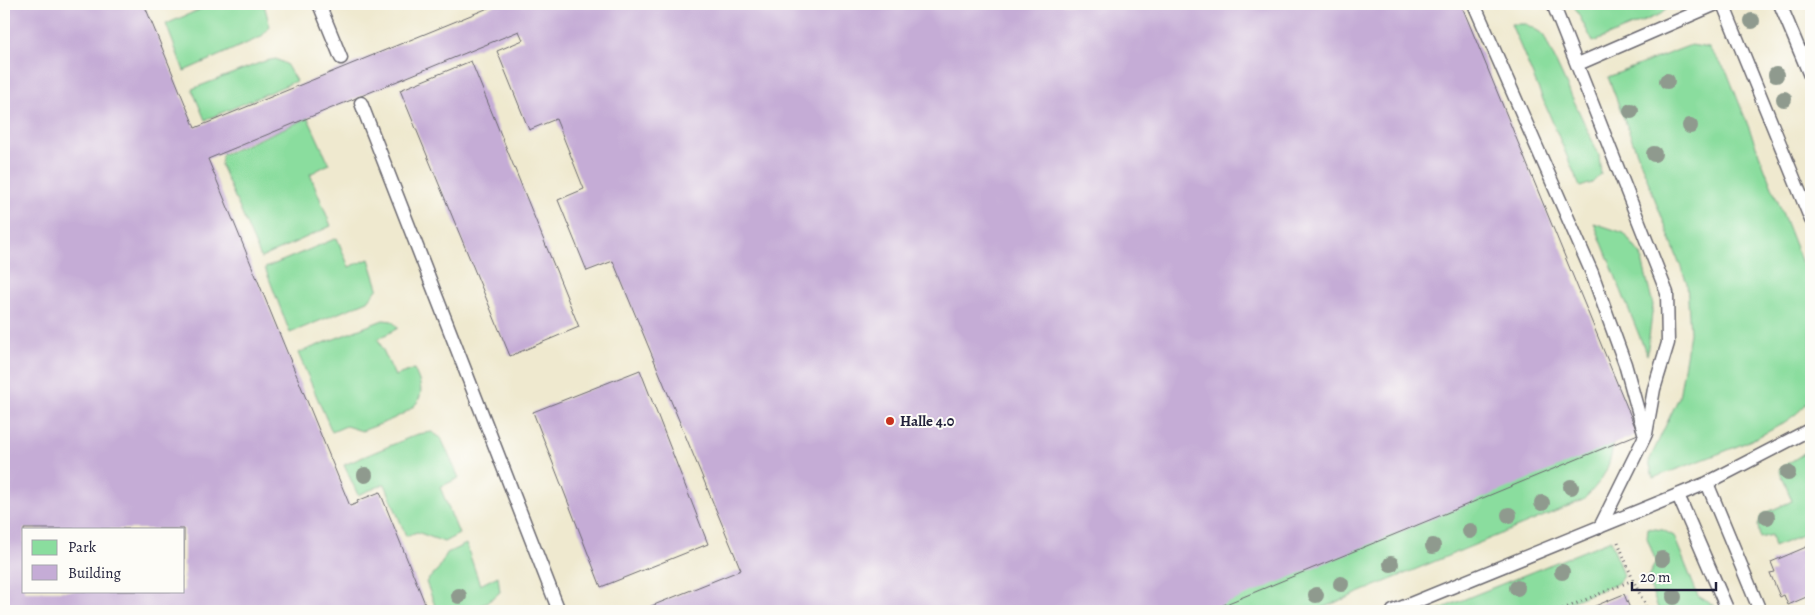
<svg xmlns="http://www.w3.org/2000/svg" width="1815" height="615" font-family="Alegreya,serif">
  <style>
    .green { fill: #8add9e; stroke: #56806c }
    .building { fill: #c5acd6; fill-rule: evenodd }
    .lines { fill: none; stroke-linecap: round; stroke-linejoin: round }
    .service-casing { stroke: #6a686f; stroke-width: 15 }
    .path { stroke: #6a686f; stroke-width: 3; stroke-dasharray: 1 4; stroke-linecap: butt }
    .service { stroke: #fff; stroke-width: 12 }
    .tree { fill: #8f9a8e }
    .poi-dot { fill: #c8321e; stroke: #fdfcf7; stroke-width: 2 }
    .labels { text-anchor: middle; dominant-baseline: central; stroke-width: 4; stroke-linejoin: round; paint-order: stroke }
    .poi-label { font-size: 15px; font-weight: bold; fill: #22223b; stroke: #fdfcf7; text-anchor: start }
  </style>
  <rect width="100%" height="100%" fill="#fdfcf7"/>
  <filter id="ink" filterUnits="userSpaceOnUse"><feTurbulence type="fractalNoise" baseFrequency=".02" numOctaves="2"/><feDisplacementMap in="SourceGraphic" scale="10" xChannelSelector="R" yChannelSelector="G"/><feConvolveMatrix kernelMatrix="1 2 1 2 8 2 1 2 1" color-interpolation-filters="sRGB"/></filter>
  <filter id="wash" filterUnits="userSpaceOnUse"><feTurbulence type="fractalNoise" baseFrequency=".0096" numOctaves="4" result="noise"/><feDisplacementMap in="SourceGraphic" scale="20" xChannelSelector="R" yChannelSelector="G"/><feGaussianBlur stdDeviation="1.12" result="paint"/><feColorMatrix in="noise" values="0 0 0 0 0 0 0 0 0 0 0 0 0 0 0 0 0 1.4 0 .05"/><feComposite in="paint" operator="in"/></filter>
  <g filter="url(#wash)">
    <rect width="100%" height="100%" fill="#efe9cf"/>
    <path class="green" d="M213,4H264L270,27L261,37L184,71L166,24Z
      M1573,4H1672L1661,14L1593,42Z
      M1511,24H1526L1543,34L1599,155L1601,174L1592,183L1580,187Z
      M1691,45L1709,48L1727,72L1811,286V396C1795,432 1691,463 1653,478L1649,461L1679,397L1690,333L1687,283L1608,77Z
      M276,59L286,64L296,81L205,120L192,89L265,61Z
      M308,118L329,164L310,174L331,226L261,258L221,165L222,155Z
      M1594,223L1624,233L1641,255L1653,305L1647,355Z
      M337,238L349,267L369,259L378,288L368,301L290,333L265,268Z
      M383,320L392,321L398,328L378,339L395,376L414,369C418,378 424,389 419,399C413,414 377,425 362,431L346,426L332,432L298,353Z
      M432,432L441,438L459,478L440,487L459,534L444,542L417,532L406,536L385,484L358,495L344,465L418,434Z
      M1614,440C1610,469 1603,480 1583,500L1315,611H1207Z
      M1811,449V536L1809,532L1774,547L1771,535L1760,538L1758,526L1761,515L1792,501L1779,469Z
      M1648,528L1663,530L1674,536L1698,596L1713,605L1716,611H1659L1647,578L1656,562L1647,538Z
      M1611,540L1623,576L1618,583L1548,611H1435Z
      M466,544L480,585L498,576L500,592C480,611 464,611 437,611L426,582L439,568L447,553Z"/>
    <g id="blocks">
      <path class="building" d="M4,4H144L195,128L498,4H1461L1638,434L1209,611H639L741,570L613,261L587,271L558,200L584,189L556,119L529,130L497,51L523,40L519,31L208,159L350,506L358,503L357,501L380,492L428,611H8L4,600ZM24,529H184V591H24Z
        M471,61L579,327L510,356L400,90Z
        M640,370L708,544L601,587L533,412Z
        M1811,545V595L1788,605L1784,595L1780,597L1770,573L1775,572L1771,562Z
        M1624,594L1631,611H1583Z"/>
    </g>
  </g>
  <g filter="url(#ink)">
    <use href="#blocks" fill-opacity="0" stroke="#6a686f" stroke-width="1"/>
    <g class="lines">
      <g class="service-casing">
        <path id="service" d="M319,4L341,58
          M1474,4L1592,273L1625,364L1645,436L1600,527
          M1553,4L1667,293L1668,343L1654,389L1646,434
          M1723,4L1811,220
          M1780,4L1811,78
          M1578,64L1716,4
          M361,103L559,611
          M1707,483L1760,611
          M1678,495L1728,611
          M1393,611L1707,483L1811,429"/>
      </g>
      <path class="path" d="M1618,542L1633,580
        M1558,611L1633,580L1648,611"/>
      <use href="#service" class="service"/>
    </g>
    <g class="tree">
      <circle cx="1752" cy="21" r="8"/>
      <circle cx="1776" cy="75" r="8"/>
      <circle cx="1667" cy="81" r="8"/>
      <circle cx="1784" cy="99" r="8"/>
      <circle cx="1631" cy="111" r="8"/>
      <circle cx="1690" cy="126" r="8"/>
      <circle cx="1654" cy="154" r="8"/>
      <circle cx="1788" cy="473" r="8"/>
      <circle cx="365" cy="475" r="8"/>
      <circle cx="1571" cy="487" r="8"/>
      <circle cx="1542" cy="503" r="8"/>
      <circle cx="1509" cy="515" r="8"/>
      <circle cx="1767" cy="517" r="8"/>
      <circle cx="1470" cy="531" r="8"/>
      <circle cx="1433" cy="546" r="8"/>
      <circle cx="1662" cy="559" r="8"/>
      <circle cx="1391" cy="564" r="8"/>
      <circle cx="1562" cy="572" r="8"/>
      <circle cx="1341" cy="584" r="8"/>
      <circle cx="1517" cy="588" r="8"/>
      <circle cx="1316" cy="595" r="8"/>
      <circle cx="459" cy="596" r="8"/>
      <circle cx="1674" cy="597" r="8"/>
    </g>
  </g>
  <circle class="poi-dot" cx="890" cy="421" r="5"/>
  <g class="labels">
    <g class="poi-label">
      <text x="900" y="421">Halle 4.0</text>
    </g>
  </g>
  <rect width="1815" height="615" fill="none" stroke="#fdfcf7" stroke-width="20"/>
  <rect x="22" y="528" width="162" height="65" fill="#fdfcf7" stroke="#a5a5ac"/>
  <rect x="32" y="540" width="25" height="15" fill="#8add9e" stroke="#a5a5ac"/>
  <text x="68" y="552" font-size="15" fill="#22223b">Park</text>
  <rect x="32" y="565" width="25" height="15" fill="#c5acd6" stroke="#a5a5ac"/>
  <text x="68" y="578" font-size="15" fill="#22223b">Building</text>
  <path d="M1632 582v8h84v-8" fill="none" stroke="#22223b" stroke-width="2.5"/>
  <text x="1640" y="582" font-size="15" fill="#22223b" stroke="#fdfcf7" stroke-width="4" paint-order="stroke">20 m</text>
</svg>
